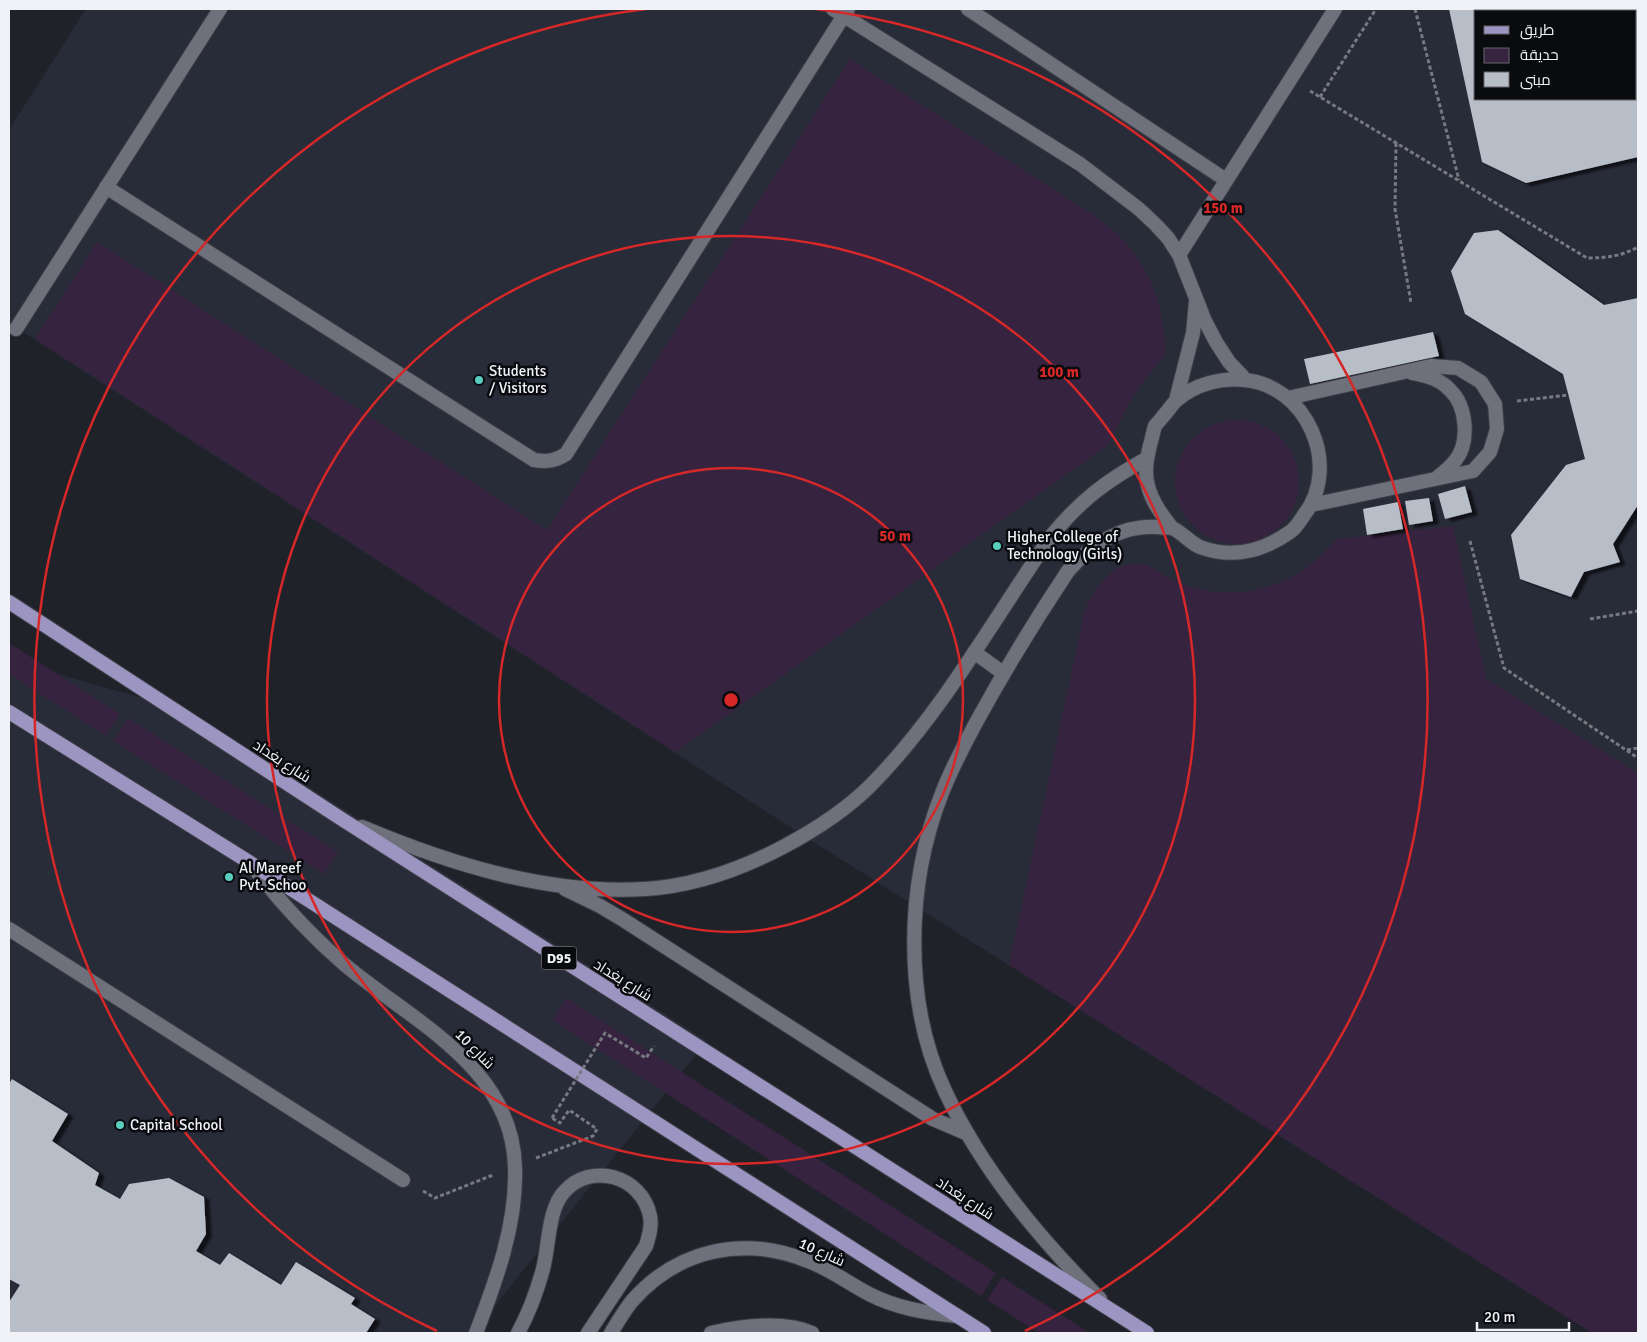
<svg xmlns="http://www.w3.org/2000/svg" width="1647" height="1342" font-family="Signika,Cairo,sans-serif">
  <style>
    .built { fill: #282b38; fill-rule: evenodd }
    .green { fill: #35233f }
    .building { fill: #b7bec8; fill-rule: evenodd; filter: url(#shadow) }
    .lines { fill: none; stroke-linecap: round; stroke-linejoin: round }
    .service-casing { stroke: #3d3e45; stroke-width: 16 }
    .tertiary-casing { stroke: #3d3e45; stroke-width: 16 }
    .primary-casing { stroke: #3d3e45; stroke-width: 16 }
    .path { stroke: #777980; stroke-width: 3; stroke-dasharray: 4 2.5; stroke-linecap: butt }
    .service { stroke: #6e717b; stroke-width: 14 }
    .tertiary { stroke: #6e717b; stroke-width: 14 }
    .primary { stroke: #9c94c1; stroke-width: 14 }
    .path-bridge { stroke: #777980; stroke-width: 3; stroke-dasharray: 4 2.5; stroke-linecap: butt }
    .ring { fill: none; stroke: #d62828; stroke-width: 2.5 }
    .poi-dot { fill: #59cebe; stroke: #0a0b0f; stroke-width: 2 }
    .labels { text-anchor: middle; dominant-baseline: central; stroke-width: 5; stroke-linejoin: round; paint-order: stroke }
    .shield { fill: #0a0b0f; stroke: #acadb2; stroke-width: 1 }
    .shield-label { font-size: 14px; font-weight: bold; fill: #f1f2f8 }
    .poi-label { font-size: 15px; fill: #f1f2f8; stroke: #0a0b0f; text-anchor: start }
    .street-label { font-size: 15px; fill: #f1f2f8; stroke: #0a0b0f }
    .centre { fill: #d62828; stroke: #0a0b0f; stroke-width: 2.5 }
    .ring-label { font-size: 15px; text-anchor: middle; font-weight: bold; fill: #d62828; stroke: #0a0b0f; stroke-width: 5; stroke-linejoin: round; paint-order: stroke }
  </style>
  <defs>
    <filter id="shadow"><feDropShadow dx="5.5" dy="3" stdDeviation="1" flood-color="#0009"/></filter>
  </defs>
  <rect width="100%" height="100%" fill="#20222a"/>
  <path class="built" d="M86,9H1638V1333H1592L804,836L9,323V130ZM1476,11H1636V99H1476Z
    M9,660L191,712L707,1041L473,1333H9Z"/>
  <path class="green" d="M850,59L1089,212C1131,240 1157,276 1163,327C1164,335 1167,350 1163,357C1160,362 1155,367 1151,372C1145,379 1140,386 1135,394C1125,410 1117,427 1108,445L675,752L35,339L97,242L547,530Z
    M1175 482a62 62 0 1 1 124 0a62 62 0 1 1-124 0Z
    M1453,526L1486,679L1638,773V1333H1592L1009,965L1084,614C1091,591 1112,560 1140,564C1150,565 1159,572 1167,577C1174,580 1181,583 1188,586C1225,599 1270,592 1302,571C1315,562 1325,551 1336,539Z
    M9,643L120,714L106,736L9,674Z
    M128,718L338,852L324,874L113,741Z
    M566,998L996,1273L981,1296L552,1020Z
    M1002,1277L1090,1333H1039L987,1300Z"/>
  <path class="building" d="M1449,9H1638V157L1526,183L1482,162ZM1476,11H1636V99H1476Z
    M1498,230L1604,305L1638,298V505L1613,544L1620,562L1584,572L1571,597L1520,579L1511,535L1566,465L1585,459L1563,374L1465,314L1451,271L1474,233Z
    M1433,332L1439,356L1310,384L1304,359Z
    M1465,486L1472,512L1445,519L1438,494Z
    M1429,498L1433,521L1409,525L1405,501Z
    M1398,502L1403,529L1367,535L1363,509Z
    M12,1079L68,1114L52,1141L99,1173L95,1185L120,1199L129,1184L169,1178L204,1197L206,1234L196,1251L220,1265L229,1253L281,1285L296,1262L355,1298L351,1304L375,1319L366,1333H9V1302L20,1285L9,1279V1084Z"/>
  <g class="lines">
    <g class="service-casing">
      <path id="service" d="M833,9L1080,164L1139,209L1156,225L1168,238L1179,255L1205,321L1216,342L1229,362L1246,380
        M968,9L1226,180
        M106,187L534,460C547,462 555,461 566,454L848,9
        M1179,255L1335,9
        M16,329L220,9
        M1412,373C1426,375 1440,379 1450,390C1467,406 1470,443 1455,461C1450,467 1444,472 1438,477
        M1288,398L1431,366L1458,368L1481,382L1495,404L1497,429L1490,452L1473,471L1311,505
        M1176,400L1193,333L1196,301
        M974,652L1003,673
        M362,827C450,864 548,895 645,889C693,886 741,869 783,847C815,830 846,810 871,785C943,712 994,618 1052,535C1081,500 1106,481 1146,459
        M565,889L600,906L622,919L933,1119L968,1134
        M9,929L403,1180
        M1100,1299C1039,1238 982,1170 945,1091C903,1002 906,884 942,793C952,767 965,743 978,719C1006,668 1036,619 1068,571C1091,545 1121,525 1157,527C1161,528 1168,527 1172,528C1182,532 1190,543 1200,547C1232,559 1263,551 1290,532C1296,528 1300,521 1304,515C1342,466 1307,385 1244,380C1220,378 1195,384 1177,400C1172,404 1169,410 1165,414C1162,418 1158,422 1155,426C1153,432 1152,439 1150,445C1147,458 1144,472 1148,486C1152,502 1162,515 1172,528
        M711,1333C742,1326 782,1320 812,1333"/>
    </g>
    <g class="tertiary-casing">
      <path id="tertiary" d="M251,864C279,901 309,934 344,964C411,1021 513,1066 515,1168C517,1224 496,1281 476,1333
        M518,1333C529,1313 537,1291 543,1269C549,1246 548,1209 564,1192C591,1161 642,1176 650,1216C652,1226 649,1236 646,1246L588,1333
        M611,1333C617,1323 624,1311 632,1301C678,1249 744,1235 808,1261C830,1269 848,1283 869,1294C896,1308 926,1313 957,1316"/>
    </g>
    <g class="primary-casing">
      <path id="primary" d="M9,602L340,818L1147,1333
        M9,712L249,862L984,1333"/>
    </g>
    <path class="path" d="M1415,9L1459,180
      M1310,91L1587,258C1606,258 1622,256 1638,247
      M1320,97L1376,9
      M1396,143L1395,209L1411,303
      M1517,401L1569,395
      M1470,541L1504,668L1638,758
      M1590,619L1638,611
      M1627,750L1638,748
      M600,1041L605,1033L646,1058L654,1046
      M536,1158L593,1136L597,1129L569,1110L560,1123L552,1118
      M423,1191L435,1198L493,1175"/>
    <use href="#service" class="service"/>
    <use href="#tertiary" class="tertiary"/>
    <use href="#primary" class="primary"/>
    <path class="path-bridge" d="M552,1118L600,1041"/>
  </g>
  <g class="ring">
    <circle cx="731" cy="700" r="232"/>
    <circle cx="731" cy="700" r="464"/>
    <path d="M437 1331A696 696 0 0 1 646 9M816 9A696 696 0 0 1 1025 1331"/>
  </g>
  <g class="poi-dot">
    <circle cx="479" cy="380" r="5"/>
    <circle cx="997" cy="546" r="5"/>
    <circle cx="229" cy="877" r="5"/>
    <circle cx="120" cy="1125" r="5"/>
  </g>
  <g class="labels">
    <rect class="shield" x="541.5" y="946.5" width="35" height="23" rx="4"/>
    <g class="shield-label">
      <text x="559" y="958">D95</text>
    </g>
    <g class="poi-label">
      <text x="489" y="371">Students<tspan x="489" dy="17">/ Visitors</tspan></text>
      <text x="1007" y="537">Higher College of<tspan x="1007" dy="17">Technology (Girls)</tspan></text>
      <text x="239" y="868">Al Mareef<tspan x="239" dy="17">Pvt. Schoo</tspan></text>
      <text x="130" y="1125">Capital School</text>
    </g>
    <g class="street-label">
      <text transform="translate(282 761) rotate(33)">شارع بغداد</text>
      <text transform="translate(623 980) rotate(32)">شارع بغداد</text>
      <text transform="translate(475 1049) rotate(45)">شارع 10</text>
      <text transform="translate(965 1198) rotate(33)">شارع بغداد</text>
      <text transform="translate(822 1252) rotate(24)">شارع 10</text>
    </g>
  </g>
  <circle cx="731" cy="700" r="8" class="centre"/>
  <g class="ring-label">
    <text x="1223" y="213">150 m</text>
    <text x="1059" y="377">100 m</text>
    <text x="895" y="541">50 m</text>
  </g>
  <rect width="1647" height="1342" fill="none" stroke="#f1f2f8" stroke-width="20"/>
  <rect x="1474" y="10" width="162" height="90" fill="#0a0b0f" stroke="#66676c"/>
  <rect x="1484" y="26" width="25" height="8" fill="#9c94c1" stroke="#66676c"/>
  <text x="1520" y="35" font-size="15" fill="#f1f2f8">طريق</text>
  <rect x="1484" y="48" width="25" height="15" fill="#35233f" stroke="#66676c"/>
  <text x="1520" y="60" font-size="15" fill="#f1f2f8">حديقة</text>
  <rect x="1484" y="72" width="25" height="15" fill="#b7bec8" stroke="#66676c"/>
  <text x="1520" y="85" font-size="15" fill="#f1f2f8">مبنى</text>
  <path d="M1477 1322v8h92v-8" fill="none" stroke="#f1f2f8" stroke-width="2.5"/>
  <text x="1484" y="1322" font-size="15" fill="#f1f2f8" stroke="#0a0b0f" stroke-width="4" paint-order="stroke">20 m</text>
</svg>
